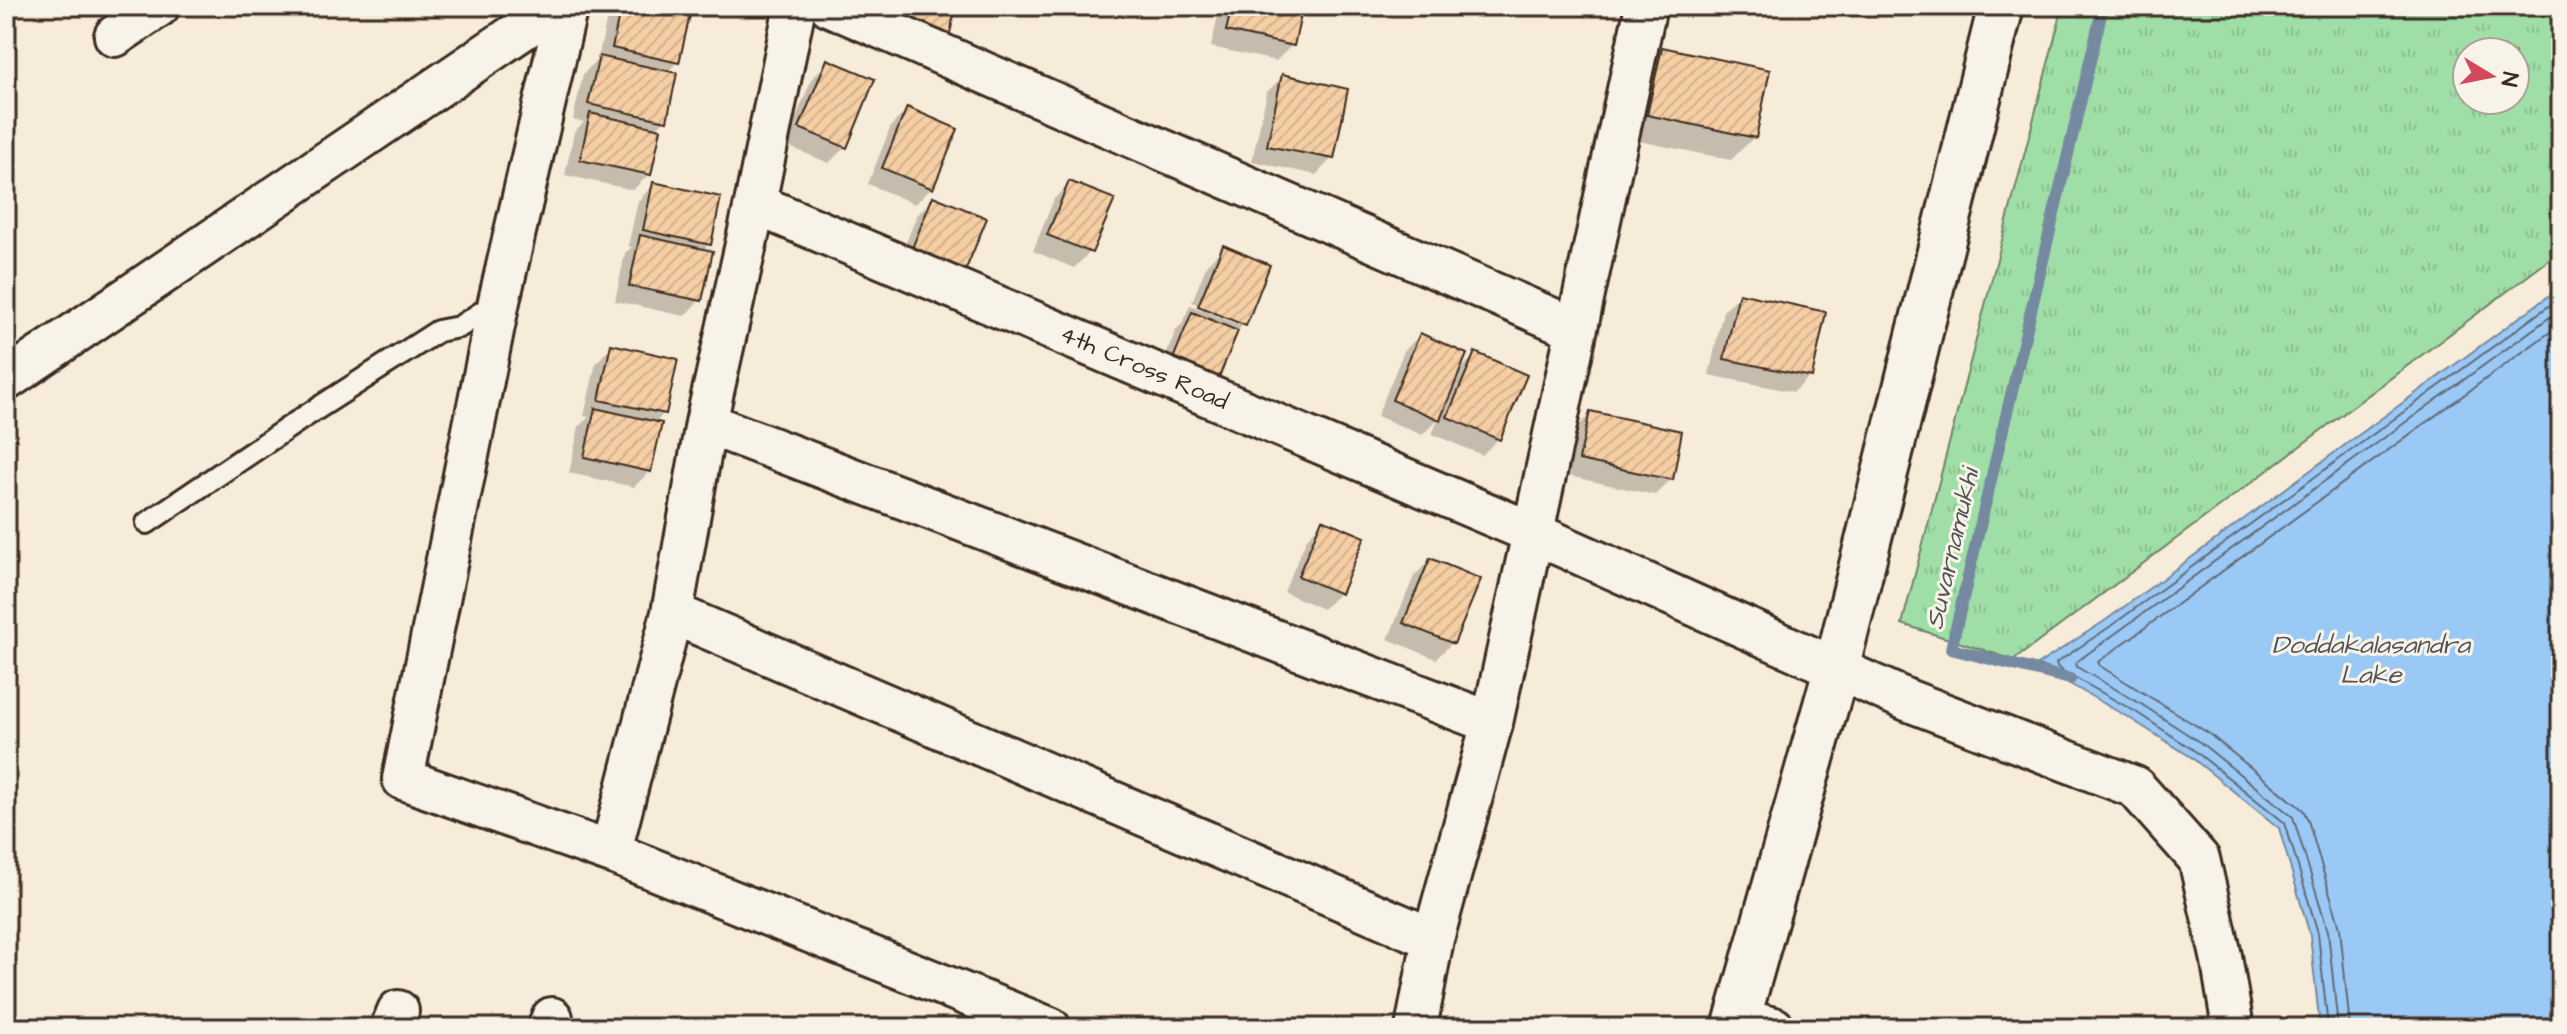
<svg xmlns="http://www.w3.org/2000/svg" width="2567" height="1034" font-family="'Architects Daughter',sans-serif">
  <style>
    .grass { fill: url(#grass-tufts); stroke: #6d8462; stroke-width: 2; fill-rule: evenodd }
    .water { fill: #9bc9f6; stroke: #7589a0; stroke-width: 2 }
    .shadow { fill: #0003 }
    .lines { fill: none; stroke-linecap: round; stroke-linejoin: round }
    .shore { stroke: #616a74; stroke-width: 2 }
    .stream { stroke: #7589a0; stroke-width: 12 }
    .building { fill: url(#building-hatch); stroke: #3b2a1e; stroke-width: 2 }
    .service-casing { stroke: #3b2a1e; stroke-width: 26 }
    .minor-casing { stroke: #3b2a1e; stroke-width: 46 }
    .tertiary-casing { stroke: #3b2a1e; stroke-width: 50 }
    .service { stroke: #f7f3e8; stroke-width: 20 }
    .minor { stroke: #f7f3e8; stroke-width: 40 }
    .tertiary { stroke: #f7f3e8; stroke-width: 44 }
    .labels { text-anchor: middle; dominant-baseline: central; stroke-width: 6; stroke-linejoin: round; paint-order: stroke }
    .street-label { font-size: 24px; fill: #3b2a1e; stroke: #f7f3e8 }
    .water-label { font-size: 26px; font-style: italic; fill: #535254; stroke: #f7f3e8 }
  </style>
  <defs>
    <pattern id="grass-tufts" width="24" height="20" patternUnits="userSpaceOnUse" patternTransform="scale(2)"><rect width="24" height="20" fill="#9fdea7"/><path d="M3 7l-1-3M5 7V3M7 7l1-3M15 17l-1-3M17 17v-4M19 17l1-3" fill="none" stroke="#8abf8f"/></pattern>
    <pattern id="building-hatch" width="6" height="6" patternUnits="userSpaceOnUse" patternTransform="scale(2)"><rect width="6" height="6" fill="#f5cea4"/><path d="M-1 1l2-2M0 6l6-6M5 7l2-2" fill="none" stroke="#d3b18d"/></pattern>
  </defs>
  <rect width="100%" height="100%" fill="#f7ecda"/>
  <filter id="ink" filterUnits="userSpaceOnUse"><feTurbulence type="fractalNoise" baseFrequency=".0125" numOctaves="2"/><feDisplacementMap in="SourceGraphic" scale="16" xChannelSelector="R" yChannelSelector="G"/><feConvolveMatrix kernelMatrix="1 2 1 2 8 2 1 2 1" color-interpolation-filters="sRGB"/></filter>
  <g filter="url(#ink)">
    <path class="grass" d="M2063,6H2561V251L2014,660L1902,624ZM2467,52H2515V100H2467Z"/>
    <path class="water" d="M2561,287V1028H2320L2310,935L2279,828L2191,757L2131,719L2037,665L2106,620Z"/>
    <path class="shadow" d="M619,6H641L677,62L667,73L665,120L656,129L649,174L633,190L565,175L574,132L584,122L573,120L583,74L598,59L607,18Z
      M904,6H954L895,49Z
      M1220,6H1301L1292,45L1276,61L1211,47Z
      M1662,49L1754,137L1731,160L1625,138L1639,72Z
      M828,62L845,147L829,163L785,145L812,78Z
      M1283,76L1332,158L1316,175L1252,161L1267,92Z
      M907,110L955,130L931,188L915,204L868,184L891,126Z
      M1070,183L1090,252L1074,268L1033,251L1054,199Z
      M654,184L709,244L702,251L700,300L684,316L615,301L625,253L632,247L628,246L638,201Z
      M933,199L985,219L896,268L917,215Z
      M1223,248L1244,324L1234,334L1154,385L1176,330L1182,324L1190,305L1239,325V321L1192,302L1207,264Z
      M1739,295L1810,376L1794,392L1709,375L1723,311Z
      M1420,335L1458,372L1475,355L1498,439L1482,455L1432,434L1439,418L1422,435L1377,416L1404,351Z
      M612,346L664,413L655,423L650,471L634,487L569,473L579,426L589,417L584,416L596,363Z
      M1590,414L1671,479L1655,495L1564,475L1574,430Z
      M1323,522L1339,593L1323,609L1284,592L1307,538Z
      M1430,560L1478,580L1452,643L1436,659L1388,639L1414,576Z"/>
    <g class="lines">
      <path class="shore" d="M2328,1028L2318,933L2285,823L2195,751L2136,712L2058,668L2056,663L2111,626L2561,297
        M2338,1028L2328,931L2293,817L2201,743L2141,704L2077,667L2075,663L2561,309
        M2350,1028L2340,928L2308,820L2303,810L2208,733L2100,666L2098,662L2561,324"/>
      <path class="stream" d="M2070,679L1951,649L2103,6"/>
    </g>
    <path class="building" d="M621,6H650L690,15L679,63L612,48Z
      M916,6H956L948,42L910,34Z
      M1232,6H1303L1294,46L1226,31Z
      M1662,47L1770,70L1756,138L1647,115Z
      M599,56L677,73L667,121L588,104Z
      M827,59L875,79L847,148L799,128Z
      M1282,74L1348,89L1334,159L1267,146Z
      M907,107L958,129L933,189L882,168Z
      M590,113L661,129L651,175L580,160Z
      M1069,181L1115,199L1092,253L1047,235Z
      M653,182L721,197L711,245L643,230Z
      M933,196L987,218L964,274L911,251Z
      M640,235L713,251L702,301L629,286Z
      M1223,245L1270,265L1246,326L1198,306Z
      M1739,293L1826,312L1812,377L1724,359Z
      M1192,312L1238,331L1215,387L1169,369Z
      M1420,333L1467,354L1440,420L1392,400Z
      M611,344L678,359L666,414L599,400Z
      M1475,352L1527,375L1500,440L1447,417Z
      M595,408L662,423L651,472L584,457Z
      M1590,411L1682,431L1673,480L1579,460Z
      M1322,519L1365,537L1341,594L1298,576Z
      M1430,558L1481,579L1454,644L1403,623Z"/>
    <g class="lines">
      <g class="service-casing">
        <path id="service" d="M147,523L301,419L438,331L459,327L496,303"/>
      </g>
      <g class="minor-casing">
        <path id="minor" d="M567,6L499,301L403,779L615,854L1050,1028
          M830,6L1576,329
          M115,36L159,6
          M755,204L1533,533L1907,700L2135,787L2199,859L2221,956L2233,1028
          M6,380L557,6
          M706,423L1492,723
          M672,613L1433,939
          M615,854L612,847L672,613L706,423L755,204L795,6
          M1738,1019L1774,1028
          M391,1028L398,1011
          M548,1028L552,1018
          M1416,1028L1433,939L1492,723L1646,6"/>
      </g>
      <g class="tertiary-casing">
        <path id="tertiary" d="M1735,1028L1836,670L2001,6"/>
      </g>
      <use href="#service" class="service"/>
      <use href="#minor" class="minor"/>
      <use href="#tertiary" class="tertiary"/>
    </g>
  </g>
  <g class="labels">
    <g class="street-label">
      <text transform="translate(1144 368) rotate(23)">4th Cross Road</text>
    </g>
    <g class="water-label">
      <text transform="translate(1952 549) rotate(-77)">Suvarnamukhi</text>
      <text x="2371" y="645">Doddakalasandra<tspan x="2371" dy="30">Lake</tspan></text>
    </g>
  </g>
  <rect width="2567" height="1034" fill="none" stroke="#f7f3e8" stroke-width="32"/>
  <rect x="16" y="16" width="2535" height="1002" fill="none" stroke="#3b2a1e" stroke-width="3" filter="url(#ink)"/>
  <g transform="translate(2491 76) rotate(100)"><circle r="38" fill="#f7f3e8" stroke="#aca397" stroke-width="2"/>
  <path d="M0-6L14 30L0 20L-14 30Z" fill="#d1495b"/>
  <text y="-12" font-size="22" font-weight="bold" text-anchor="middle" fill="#3b2a1e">N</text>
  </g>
</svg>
